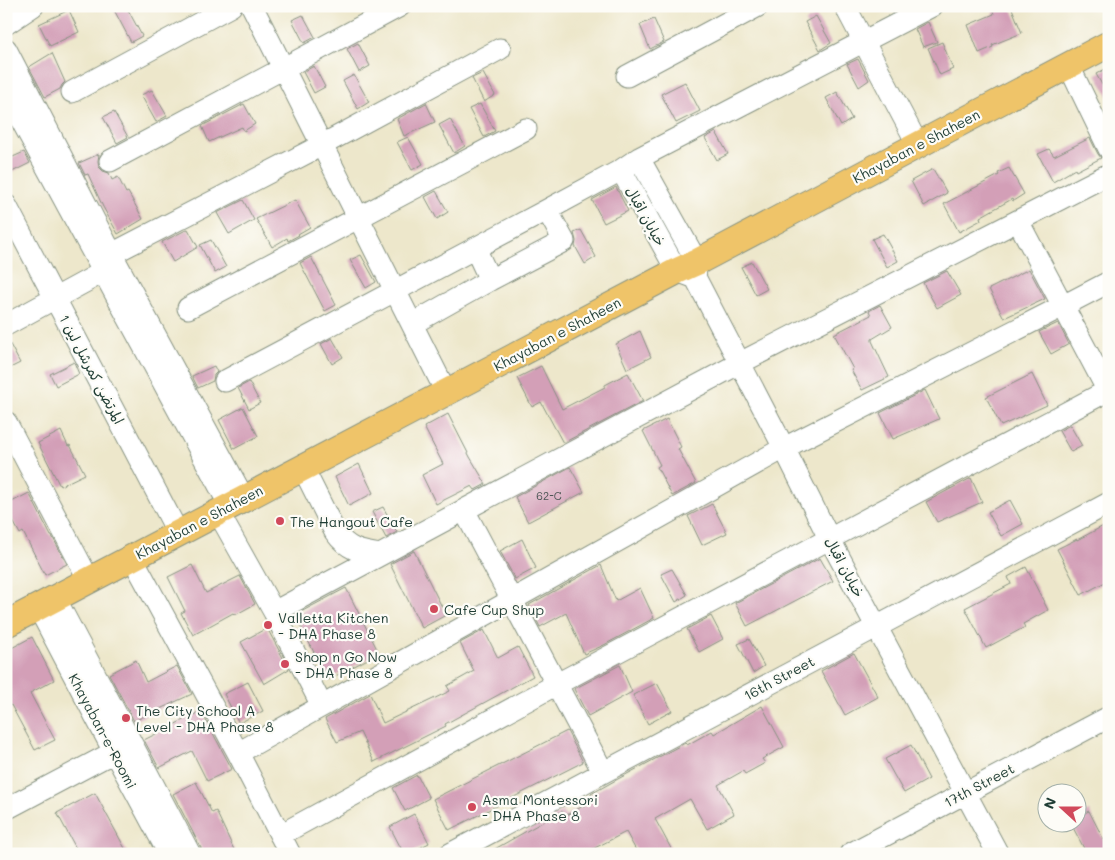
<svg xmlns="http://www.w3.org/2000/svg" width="1115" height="860" font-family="Mali,'Playpen Sans Arabic',sans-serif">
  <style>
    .building { fill: #d39fb7 }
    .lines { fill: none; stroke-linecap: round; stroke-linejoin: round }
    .minor-casing { stroke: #869280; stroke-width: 23 }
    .major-casing { stroke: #869280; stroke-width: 28 }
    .minor { stroke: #fff; stroke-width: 21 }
    .major { stroke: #efc469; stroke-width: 26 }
    .poi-dot { fill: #d1495b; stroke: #fdfcf7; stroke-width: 2 }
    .labels { text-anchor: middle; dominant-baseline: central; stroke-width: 4.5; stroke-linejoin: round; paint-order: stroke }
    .number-label { font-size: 11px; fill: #4c5655 }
    .street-label { font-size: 14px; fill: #1f3d34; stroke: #fdfcf7 }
    .poi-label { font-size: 14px; fill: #1f3d34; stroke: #fdfcf7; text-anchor: start }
  </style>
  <rect width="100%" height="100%" fill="#fdfcf7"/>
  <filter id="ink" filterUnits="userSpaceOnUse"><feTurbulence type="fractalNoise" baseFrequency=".02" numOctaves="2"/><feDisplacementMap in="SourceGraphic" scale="10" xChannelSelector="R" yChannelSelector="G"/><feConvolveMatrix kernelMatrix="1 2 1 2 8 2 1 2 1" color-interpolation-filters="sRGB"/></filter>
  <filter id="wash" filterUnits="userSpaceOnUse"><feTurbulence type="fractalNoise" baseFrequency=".0096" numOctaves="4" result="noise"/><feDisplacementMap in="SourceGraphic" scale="20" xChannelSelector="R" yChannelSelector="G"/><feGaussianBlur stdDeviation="1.12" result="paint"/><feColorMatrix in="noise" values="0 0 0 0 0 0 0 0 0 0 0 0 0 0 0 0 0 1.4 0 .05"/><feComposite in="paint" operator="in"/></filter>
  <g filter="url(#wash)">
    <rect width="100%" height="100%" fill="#ede7cb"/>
    <g id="blocks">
      <path class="building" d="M112,6H126L142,36L131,42Z
        M991,6H1011L1022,33L992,45L993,47L979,53L968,25L994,14Z
        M69,10L79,32L50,46L39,24Z
        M303,15L315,37L304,43L292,20Z
        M816,16L831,43L820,50L805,22Z
        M654,19L664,42L650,49L640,25Z
        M928,22L937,42L923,47L915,29Z
        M942,42L953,69L940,75L928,48Z
        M358,43L370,66L359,72L347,49Z
        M52,53L65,82L62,85L60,89L45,97L29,67Z
        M858,59L869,80L859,87L847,64Z
        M314,66L325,87L314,93L303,72Z
        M1109,67V97L1096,74Z
        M483,73L495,95L484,102L472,78Z
        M354,75L369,102L358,109L343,81Z
        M685,82L700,111L676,123L661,94Z
        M152,90L167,116L156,122L141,95Z
        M837,92L852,119L841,126L826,98Z
        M426,103L435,122L404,136L397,119Z
        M244,104L255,124L244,131L242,127L209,142L202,126Z
        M480,104L495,131L484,137L469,109Z
        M114,112L128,137L117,143L103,117Z
        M450,119L465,146L454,153L439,125Z
        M716,132L728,154L717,160L705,138Z
        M408,137L423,164L412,170L397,142Z
        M1090,138L1098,154L1101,158L1076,171L1075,169L1053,182L1038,154L1049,149L1054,156Z
        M24,152L30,163L6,175V160Z
        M99,154L98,161L99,167L103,171L109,173L112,180L118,177L126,193L128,192L143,219L118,234L103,207L88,174L85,175L79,163Z
        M1009,168L1024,194L1013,201L1012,199L980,217L981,220L959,232L944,204L999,175L998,173Z
        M933,169L947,193L924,206L911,181Z
        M616,187L628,211L604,223L592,200Z
        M436,191L448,212L437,219L425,197Z
        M243,200L254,220L229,234L217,213Z
        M295,200L310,227L298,234L299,235L288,241L287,238L272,247L256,219Z
        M188,229L198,247L173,262L162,242Z
        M581,230L596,257L585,264L575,246L576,241L574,233Z
        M883,234L898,261L887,267L872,239Z
        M211,240L226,267L215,273L200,245Z
        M361,255L376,282L366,288L350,260Z
        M311,257L336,305L325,311L300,263Z
        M752,262L767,289L756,295L741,267Z
        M1029,269L1045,299L1004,318L989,289Z
        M947,271L961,295L937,308L923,283Z
        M880,305L892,327L872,339V341L889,377L862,390L851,370L853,369L834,334L871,315L869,311Z
        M1058,323L1069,344L1051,354L1039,332Z
        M640,331L651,357L627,369L616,344Z
        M6,337L20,363L6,370Z
        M332,338L343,357L332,364L321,344Z
        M74,362L79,374L56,386L50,374Z
        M214,366L217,372L214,375L213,381L198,388L192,376Z
        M541,366L562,409L605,387V385L628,373L643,401L563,443L541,402L532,407L517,378Z
        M1032,374L1047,405L1001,426L986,397Z
        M249,382L260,403L249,409L238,388Z
        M925,390L939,419L893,439L880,413Z
        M243,407L258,436L234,449L219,420Z
        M448,414L470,457L486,484L475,490L472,486L436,504L422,475L443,464L424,427Z
        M667,419L681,447L678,449L696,483L672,496L657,467L660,465L643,431Z
        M1070,425L1082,446L1071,452L1059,431Z
        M61,431L68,446L70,445L85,474L60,486L38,443Z
        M359,464L373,493L349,506L335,477Z
        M570,467L584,492L528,522L515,497Z
        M971,478L982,502L937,522L926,502Z
        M29,493L51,536H52L67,564L45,575L23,532L20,534L6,508V505Z
        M1010,500L1023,524L1001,536L988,512Z
        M712,504L727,533L702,545L688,516Z
        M383,507L397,532L386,538L372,512Z
        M1109,523V580L1081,595L1057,549L1077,539V540Z
        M522,539L536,568L515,579L500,551Z
        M414,551L446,615L422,628L390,564Z
        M820,558L833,581L747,626L735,603Z
        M192,565L206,593L240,576L255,604L235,615L233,613L193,635L181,613L185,611L168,577Z
        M601,565L616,601L640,588L654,618L604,645L584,654L566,613L540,627L529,605Z
        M1026,567L1048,610L1023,624L1025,627L986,648L965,608L1011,584L1008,577Z
        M672,569L687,595L676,602L661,574Z
        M346,588L379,653L328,680L295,615Z
        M711,616L723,639L699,652L687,629Z
        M267,628L289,669L264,684L241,642Z
        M484,630L498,658L518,647L533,676L445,724L446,726L374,762L360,732L337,742L325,719L370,694L383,723L450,691L447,686L474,671L460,643Z
        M32,637L54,680L30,693L55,740L35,750L11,705L6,707V651Z
        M749,639L764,666L753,673L738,644Z
        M854,653L878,697L845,715L821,671Z
        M136,660L146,682L177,666L192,694L134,721L109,674Z
        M620,665L632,692L588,716L574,689Z
        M248,682L263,711L239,723L224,694Z
        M657,683L672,711L648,724L633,695Z
        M762,706L784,747L762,759L765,763L745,774L743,771L718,785L734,814L707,829L690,799L655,819L674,854H638L626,832L583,854H486L562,811L565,816L594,800L591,794L616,780L685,743L687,745L712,731L714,734Z
        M201,711L232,769L207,781L192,751L159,768L144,740Z
        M567,731L583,762L449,830L433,799Z
        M911,745L929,779L904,793L885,759Z
        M417,775L429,798L405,811L393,788Z
        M196,782L212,813L216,811L236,854H202L201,848L173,794Z
        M95,793L128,854H79L57,813Z
        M1089,811L1108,848L1096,854H1087L1070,822H1078V816Z
        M414,814L429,843L408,854H404L390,827Z"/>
    </g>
  </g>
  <g filter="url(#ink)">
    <use href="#blocks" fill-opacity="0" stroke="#869280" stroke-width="1"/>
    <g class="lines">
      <g class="minor-casing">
        <path id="minor" d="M252,6L446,392
          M845,6L918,145
          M6,24L33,6
          M6,49L117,264L244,499
          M1069,66L1109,149
          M627,76L758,6
          M6,92L230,506
          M72,92L231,6
          M639,158L697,262L695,277L784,448L829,538L998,854
          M110,161L400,6
          M621,170L677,271L693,277
          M6,205L178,533
          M1018,221L1109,393
          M100,260L322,145L500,49
          M490,280L564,241L547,210
          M188,308L526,129
          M412,324L490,280L475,248
          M6,325L116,265
          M225,381L547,210L621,170L639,158L932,6
          M6,422L89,580
          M303,468L335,532C348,550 360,552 380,555
          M218,512L274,612L322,706
          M132,557L238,753L290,854
          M55,598L190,854
          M38,607L114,752L169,854
          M274,612L464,510
          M238,753L784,448L1063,306L1109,282
          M603,772L464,510L740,363L1109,174
          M6,809L114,752
          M280,835L557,684L1109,390
          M450,854L1109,503
          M850,854L1109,717"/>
      </g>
      <g class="major-casing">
        <path id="major" d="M6,624L677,271L697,262L1109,44"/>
      </g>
      <use href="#minor" class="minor"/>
      <use href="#major" class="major"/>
    </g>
  </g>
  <g class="poi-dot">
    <circle cx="280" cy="521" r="5"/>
    <circle cx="434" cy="609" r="5"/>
    <circle cx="268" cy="625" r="5"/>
    <circle cx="285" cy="664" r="5"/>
    <circle cx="126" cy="718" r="5"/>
    <circle cx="472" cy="807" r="5"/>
  </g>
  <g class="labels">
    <g class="number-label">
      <text x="549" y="495">62-C</text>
    </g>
    <g class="street-label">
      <text transform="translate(916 146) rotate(-28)">Khayaban e Shaheen</text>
      <text transform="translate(646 216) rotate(61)">خیابان اقبال</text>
      <text transform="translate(557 334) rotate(-28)">Khayaban e Shaheen</text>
      <text transform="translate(92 369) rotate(62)">المرتضیٰ کمرشل لین 1</text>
      <text transform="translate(199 522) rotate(-28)">Khayaban e Shaheen</text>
      <text transform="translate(845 567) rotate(62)">خیابان اقبال</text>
      <text transform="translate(779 678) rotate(-28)">16th Street</text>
      <text transform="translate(103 731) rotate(62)">Khayaban-e-Roomi</text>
      <text transform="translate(979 785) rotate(-28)">17th Street</text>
    </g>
    <g class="poi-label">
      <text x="290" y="521">The Hangout Cafe</text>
      <text x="444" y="609">Cafe Cup Shup</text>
      <text x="278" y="617">Valletta Kitchen<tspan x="278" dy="16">- DHA Phase 8</tspan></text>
      <text x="295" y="656">Shop n Go Now<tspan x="295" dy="16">- DHA Phase 8</tspan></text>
      <text x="136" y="710">The City School A<tspan x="136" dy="16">Level - DHA Phase 8</tspan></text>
      <text x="482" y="799">Asma Montessori<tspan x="482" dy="16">- DHA Phase 8</tspan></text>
    </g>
  </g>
  <rect width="1115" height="860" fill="none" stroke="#fdfcf7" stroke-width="25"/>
  <g transform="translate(1062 808) rotate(291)"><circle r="24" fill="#fdfcf7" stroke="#a4b0a9"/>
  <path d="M0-4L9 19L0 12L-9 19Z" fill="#d1495b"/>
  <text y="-8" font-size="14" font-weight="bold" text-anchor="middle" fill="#1f3d34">N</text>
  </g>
</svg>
